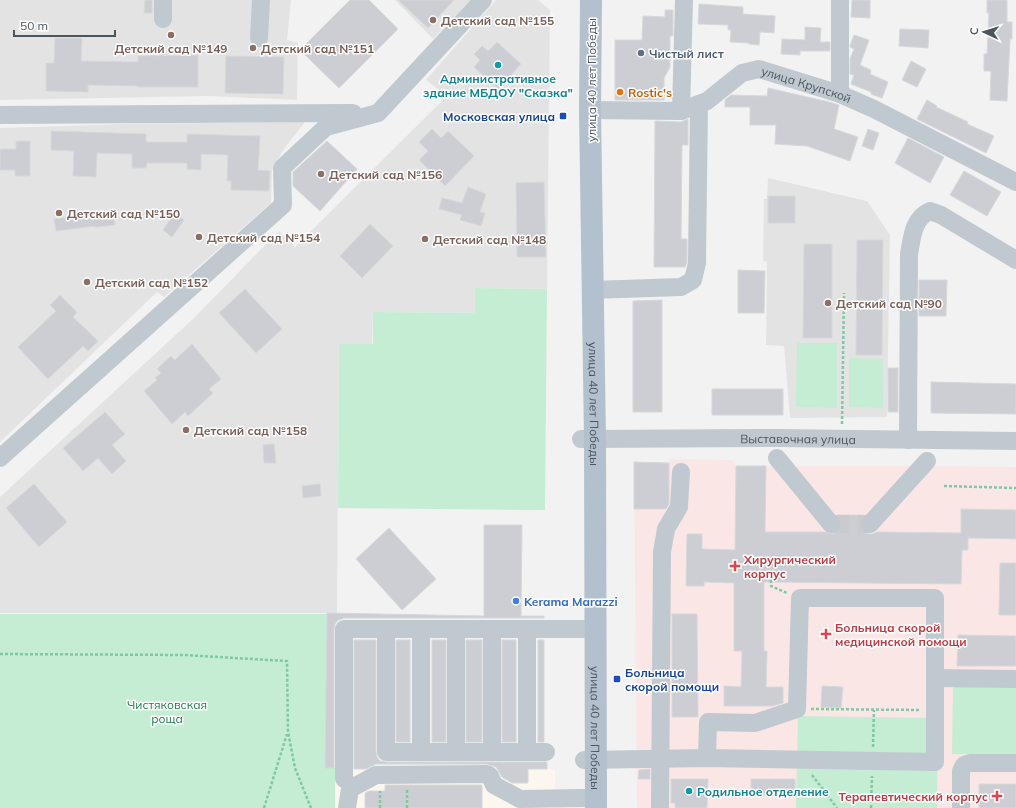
<svg xmlns="http://www.w3.org/2000/svg" width="1016" height="808" font-family="Mulish,sans-serif">
  <style>
    .commercial { fill: #fcf7ee }
    .education { fill: #e4e3e3 }
    .medical { fill: #fae7e5 }
    .green { fill: #c4edd3 }
    .building { fill: #ccced3; stroke: #d6d8dc }
    .lines { fill: none; stroke-linecap: round; stroke-linejoin: round }
    .minor-tunnel { stroke: #c9cbcd; stroke-width: 18; stroke-dasharray: 18 9; stroke-linecap: butt }
    .path { stroke: #7ec9a3; stroke-width: 2.5; stroke-dasharray: 3 2; stroke-linecap: butt }
    .minor { stroke: #c0c9cf; stroke-width: 18 }
    .major { stroke: #b3c1ce; stroke-width: 22 }
    .education-dot { fill: #8d6e63; stroke: #fff; stroke-width: 1.5 }
    .service-dot { fill: #5c6f8a; stroke: #fff; stroke-width: 1.5 }
    .culture-dot { fill: #0f9aa8; stroke: #fff; stroke-width: 1.5 }
    .food-dot { fill: #e8710a; stroke: #fff; stroke-width: 1.5 }
    .transit-dot { fill: #1a4fb4; stroke: #fff; stroke-width: 1.5 }
    .health-dot { fill: #e0444e; stroke: #fff; stroke-width: 1.5 }
    .shop-dot { fill: #3f7fe0; stroke: #fff; stroke-width: 1.5 }
    .labels { text-anchor: middle; dominant-baseline: central; stroke-width: 3; stroke-linejoin: round; paint-order: stroke }
    .education-label { font-size: 12px; font-weight: bold; fill: #785e54; stroke: #fff; text-anchor: start }
    .service-label { font-size: 12px; font-weight: bold; fill: #4e5e75; stroke: #fff; text-anchor: start }
    .culture-label { font-size: 12px; font-weight: bold; fill: #0d838f; stroke: #fff }
    .street-label { font-size: 12px; fill: #4a555e; stroke: #fff }
    .food-label { font-size: 12px; font-weight: bold; fill: #c56008; stroke: #fff; text-anchor: start }
    .transit-label { font-size: 12px; font-weight: bold; fill: #164399; stroke: #fff; text-anchor: end }
    .health-label { font-size: 12px; font-weight: bold; fill: #be3a42; stroke: #fff; text-anchor: start }
    .shop-label { font-size: 12px; font-weight: bold; fill: #366cbe; stroke: #fff; text-anchor: start }
    .park-label { font-size: 12px; fill: #1e7c4c; stroke: #fff }
  </style>
  <rect width="100%" height="100%" fill="#f3f2f2"/>
  <path class="commercial" d="M335,768L555,769V808H335Z"/>
  <path class="education" d="M0,0H291L287,40L298,43L297,100L209,96L0,100Z
    M395,0H472L433,39Z
    M496,0H538L550,10L547,289L475,288V313L373,312L372,344H339L337,613H0V497L194,318L279,231L295,247L447,96L426,80Z
    M305,122L283,150L272,170L271,203L164,297L157,292L0,442V128L127,124Z
    M768,178L867,201L890,235L887,417L790,418L784,346L766,345L767,262L763,261L764,199H767Z"/>
  <path class="medical" d="M670,459L732,460L736,466H944L1016,467V808H637L634,463H669Z"/>
  <path class="green" d="M475,288L547,289L545,510L338,508L339,344H373V312L475,313Z
    M797,343H837V408L796,407Z
    M849,358L883,359V408L849,407Z
    M0,614H327L325,768H335V808H0Z
    M953,686L1016,687V755L952,754Z
    M798,716L938,718L937,808H796Z"/>
  <path class="building" d="M145,0H152V13H144Z
    M350,0H369L398,29L339,88L300,50Z
    M398,0H454L428,28Z
    M852,0H870V18L851,17Z
    M987,0H1007V22H1012V39H1010L1007,101L990,100L991,71H984V54H987L989,13H987Z
    M699,4L743,7V14L775,16L774,33L760,32L759,45L749,44V43L730,42L731,30H728V25L698,24Z
    M665,10H673V36H670V67L664,78V100H615V40H642L643,16L665,17Z
    M805,27L821,28L820,42H830V51H800V55L781,54L782,39L805,40Z
    M900,29L929,30L928,48L899,46Z
    M854,35L869,40L860,65L871,70L870,74L888,82L882,98L871,94V92L851,84L854,75L850,74V59L854,49L850,47V46Z
    M55,38H82L81,61L138,62V56L198,55V87H138V86L88,85V92L46,91V63H54Z
    M497,42L521,64L498,89L474,67L480,60L474,54L482,46L488,51Z
    M226,56L284,57L283,94L225,93Z
    M911,61L926,69L917,87L902,80Z
    M768,88L829,102L839,105L834,129L858,137L850,161L807,146L775,144L776,125H750V107H725V100L731,95L767,96Z
    M927,100L937,106L936,107L968,122L967,124L994,136L986,153L917,119Z
    M688,119V145H682L681,239H687V262L685,267H654L655,121L681,122Z
    M432,129L441,138L448,131L474,156L445,186L419,160L428,151L419,142Z
    M868,129L879,133L873,150L862,146Z
    M51,131L146,134V142H187V134L260,136L258,170L270,171L269,191L231,190V181H227L228,155L201,154V170L187,169V163H147L146,168H132V154L97,153L96,177L73,176L74,151L51,150Z
    M908,138L944,157L930,183L895,163Z
    M16,141H30V176H15V170H0V149H16Z
    M327,141L357,169L320,211L293,186V172Z
    M964,171L1001,192L987,216L950,195Z
    M544,182L546,257H517L516,183Z
    M468,187L486,194L480,212L485,213L481,226L460,220L462,215L439,209L442,198L462,203Z
    M768,196H795V223H768Z
    M113,212L115,225L95,227V226L56,231L54,219Z
    M175,213L184,220L172,237L163,230Z
    M370,224L393,246L362,278L340,256Z
    M857,240H883L882,355H856Z
    M804,244H832V338H803Z
    M738,270L765,271L764,313H738Z
    M919,280H947L946,316H919Z
    M245,289L282,329L256,353L219,313Z
    M60,295L77,312L73,317L98,341L88,351L83,346L48,379L18,347L56,311L50,305Z
    M662,300V412H633V301Z
    M192,344L221,379L209,389L213,393L188,416L185,412L172,424L144,391L157,380L155,378L161,373L157,369L171,356L175,360Z
    M888,368H898V412H888Z
    M931,382L1016,384V414L931,413Z
    M712,389H783V415H712Z
    M105,412L125,434L112,445L126,461L112,474L98,458L83,471L63,448Z
    M274,444L276,463H264L263,445Z
    M634,462L669,463V504L666,509H634Z
    M736,466H766L765,532H825L833,534L838,532L841,527V522L837,515H864L860,521V527L863,531L868,534H873L877,532L961,533V509L1016,510V539L968,538V550H962L961,584L764,582V651H767L766,687H783V703L772,706H724V686L741,687L742,651H734V583L704,582V586H686L687,534H702V549L735,550Z
    M34,484L67,522L39,547L6,508Z
    M320,484L321,496L303,498L302,486Z
    M484,525H522L521,616H544V618H344L338,620L335,624L334,629V768H325L327,613L484,616Z
    M389,528L436,579L402,610L356,559Z
    M1000,563H1016V615H999Z
    M672,614H697L698,717H672Z
    M958,635L1016,636V666H957Z
    M354,640H376V752L377,757L380,761L386,762H547V769H528V783H512L502,777L496,767L487,764H376L366,769H354Z
    M396,640H410V742H396Z
    M432,640H446V742H432Z
    M466,640H482V742H466Z
    M502,640H516V742H502Z
    M538,640H544V742H538Z
    M822,686L843,687L841,708L821,707Z
    M650,769V779H638L639,770Z
    M671,779H708L707,808H675V803H671Z
    M751,779H795V795H751Z
    M979,784H1016V808H979Z
    M385,785H482V808H365V793L369,791H385Z"/>
  <g class="lines">
    <path class="minor-tunnel" d="M831,524H870"/>
    <path class="path" d="M842,424L844,293
      M944,486L1016,488
      M771,570V586L787,593
      M0,654L184,655L287,661L288,732L295,768L311,808
      M811,709L920,710
      M873,747L874,710
      M812,775L837,808
      M264,808L287,734
      M380,808V791
      M407,808V789
      M871,808L872,776"/>
    <g class="minor">
      <path d="M840,0V94"/>
      <path d="M163,19V0"/>
      <path d="M259,38L261,0"/>
      <path id="s1" d="M590,110L681,111L707,101L742,73L759,69L840,94L874,109L1016,182"/>
      <path d="M681,111L684,0"/>
      <path d="M0,115L353,113"/>
      <path d="M592,290L681,287L693,280L697,263L699,104"/>
      <path id="s2" d="M581,439L777,438L1016,441"/>
      <path d="M908,440L909,254C912,238 913,218 930,211L941,215L1016,260"/>
      <path d="M0,458L283,205L282,168L326,127L378,113L483,0"/>
      <path d="M777,458L831,524"/>
      <path d="M870,524L927,461"/>
      <path d="M386,629V752H546"/>
      <path d="M935,678L1016,679"/>
      <path d="M421,752V629"/>
      <path d="M456,752V629"/>
      <path d="M492,752V629"/>
      <path d="M527,752V629"/>
      <path d="M584,760L707,758L935,762V598H800L797,709L755,723L708,722L707,758"/>
      <path d="M344,779V629H583"/>
      <path d="M347,808L350,789L376,775L487,774L490,776L494,785L520,799L584,798"/>
      <path d="M660,808L662,552L666,529L679,507L681,472"/>
      <path d="M961,808V771L964,765L970,763H1016"/>
    </g>
    <path class="major" id="s3" d="M591,0L590,110L595,439L596,808"/>
  </g>
  <g class="education-dot">
    <circle cx="433" cy="20" r="4"/>
    <circle cx="171" cy="35" r="4"/>
    <circle cx="253" cy="48" r="4"/>
    <circle cx="321" cy="174" r="4"/>
    <circle cx="59" cy="213" r="4"/>
    <circle cx="199" cy="237" r="4"/>
    <circle cx="425" cy="239" r="4"/>
    <circle cx="87" cy="282" r="4"/>
    <circle cx="828" cy="303" r="4"/>
    <circle cx="186" cy="430" r="4"/>
  </g>
  <circle class="service-dot" cx="641" cy="53" r="4"/>
  <g class="culture-dot">
    <circle cx="498" cy="65" r="4"/>
    <circle cx="689" cy="791" r="4"/>
  </g>
  <circle class="food-dot" cx="620" cy="92" r="4"/>
  <g class="transit-dot">
    <rect x="559" y="112" width="8" height="8" rx="2"/>
    <rect x="613" y="675" width="8" height="8" rx="2"/>
  </g>
  <g class="health-dot">
    <path d="M733 560h4v4h4v4h-4v4h-4v-4h-4v-4h4z"/>
    <path d="M824 628h4v4h4v4h-4v4h-4v-4h-4v-4h4z"/>
    <path d="M995 790h4v4h4v4h-4v4h-4v-4h-4v-4h4z"/>
  </g>
  <circle class="shop-dot" cx="516" cy="601" r="4"/>
  <g class="labels">
    <g class="education-label">
      <text x="441" y="20">Детский сад №155</text>
      <text x="171" y="48" text-anchor="middle">Детский сад №149</text>
      <text x="261" y="48">Детский сад №151</text>
      <text x="329" y="174">Детский сад №156</text>
      <text x="67" y="213">Детский сад №150</text>
      <text x="207" y="237">Детский сад №154</text>
      <text x="433" y="239">Детский сад №148</text>
      <text x="95" y="282">Детский сад №152</text>
      <text x="836" y="303">Детский сад №90</text>
      <text x="194" y="430">Детский сад №158</text>
    </g>
    <g class="service-label">
      <text x="649" y="53">Чистый лист</text>
    </g>
    <g class="culture-label">
      <text x="498" y="78">Административное<tspan x="498" dy="14">здание МБДОУ "Сказка"</tspan></text>
      <text x="697" y="791" text-anchor="start">Родильное отделение</text>
    </g>
    <g class="street-label">
      <text transform="translate(591 80) rotate(-90)">улица 40 лет Победы</text>
      <text stroke="none"><textPath href="#s1" startOffset="231">улица Крупской</textPath></text>
      <text stroke="none"><textPath href="#s3" startOffset="404">улица 40 лет Победы</textPath></text>
      <text stroke="none"><textPath href="#s2" startOffset="217">Выставочная улица</textPath></text>
      <text stroke="none"><textPath href="#s3" startOffset="728">улица 40 лет Победы</textPath></text>
    </g>
    <g class="food-label">
      <text x="628" y="92">Rostic's</text>
    </g>
    <g class="transit-label">
      <text x="555" y="116">Московская улица</text>
      <text x="625" y="672" text-anchor="start">Больница<tspan x="625" dy="14">скорой помощи</tspan></text>
    </g>
    <g class="health-label">
      <text x="744" y="559">Хирургический<tspan x="744" dy="14">корпус</tspan></text>
      <text x="835" y="627">Больница скорой<tspan x="835" dy="14">медицинской помощи</tspan></text>
      <text x="988" y="796" text-anchor="end">Терапевтический корпус</text>
    </g>
    <g class="shop-label">
      <text x="524" y="601">Kerama Marazzi</text>
    </g>
    <g class="park-label">
      <text x="167" y="704">Чистяковская<tspan x="167" dy="14">роща</tspan></text>
    </g>
  </g>
  <g transform="translate(984 32) rotate(274)" stroke="#ffffff" stroke-width="3" paint-order="stroke">
  <path d="M0-3L7 15L0 10L-7 15Z" fill="#4a555e"/>
  <text y="-6" font-size="11" font-weight="bold" text-anchor="middle" fill="#4a555e">С</text>
  </g>
  <path d="M14 30v6h101v-6" fill="none" stroke="#4a555e" stroke-width="2"/>
  <text x="20" y="30" font-size="12" fill="#4a555e" stroke="#ffffff" stroke-width="3" paint-order="stroke">50 m</text>
</svg>
